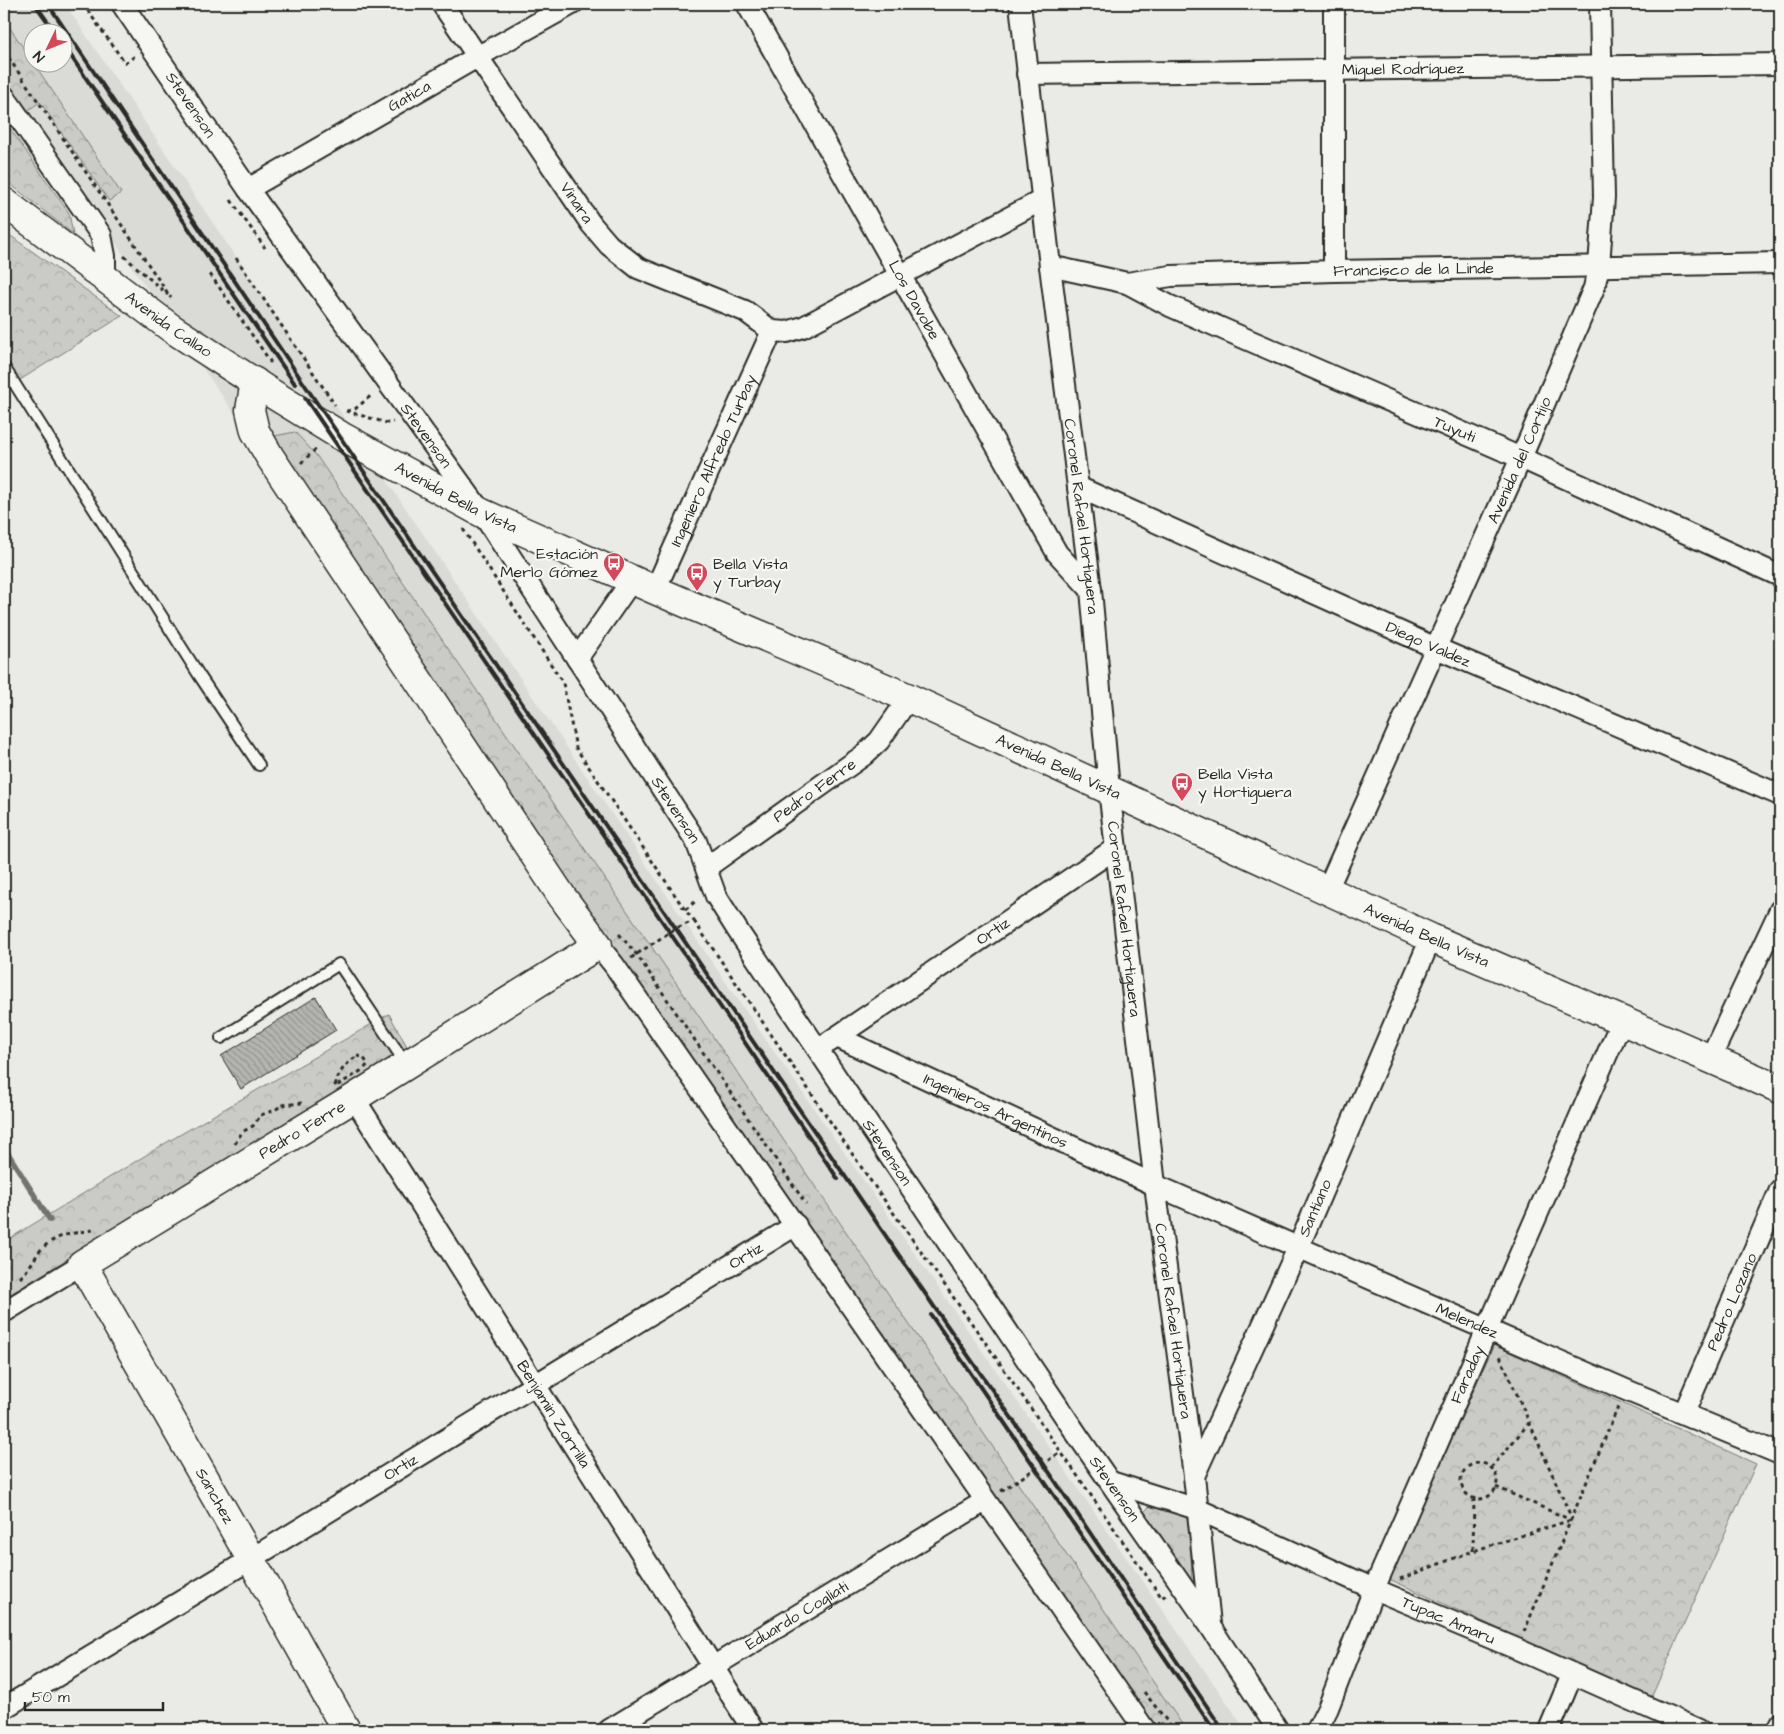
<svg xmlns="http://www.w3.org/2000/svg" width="1784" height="1734" font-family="'Architects Daughter',sans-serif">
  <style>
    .built { fill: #dadad6; fill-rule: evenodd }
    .forest { fill: url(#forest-crowns); stroke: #7a7a79 }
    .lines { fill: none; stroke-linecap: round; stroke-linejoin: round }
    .stream { stroke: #727270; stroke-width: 5.5 }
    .building { fill: url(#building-back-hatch); stroke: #2b2b2b }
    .lane-casing { stroke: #2b2b2b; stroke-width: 14 }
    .street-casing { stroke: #2b2b2b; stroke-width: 24 }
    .secondary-casing { stroke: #2b2b2b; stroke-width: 31 }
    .primary-casing { stroke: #2b2b2b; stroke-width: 31 }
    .path { stroke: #2b2b2b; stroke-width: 3; stroke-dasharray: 4 4; stroke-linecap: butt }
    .lane { stroke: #f6f6f2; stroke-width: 10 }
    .street { stroke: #f6f6f2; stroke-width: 20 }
    .secondary { stroke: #f6f6f2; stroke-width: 28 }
    .primary { stroke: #f6f6f2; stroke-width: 28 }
    .rail { stroke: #2b2b2b; stroke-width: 4 }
    .labels { text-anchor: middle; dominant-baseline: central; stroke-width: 4.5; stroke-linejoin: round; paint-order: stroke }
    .street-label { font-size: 16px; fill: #2b2b2b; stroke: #f6f6f2 }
    .poi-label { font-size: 16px; fill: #2b2b2b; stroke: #f6f6f2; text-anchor: start }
  </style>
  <defs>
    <pattern id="forest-crowns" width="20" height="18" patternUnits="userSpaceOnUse" patternTransform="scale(1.25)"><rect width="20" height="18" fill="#cacac7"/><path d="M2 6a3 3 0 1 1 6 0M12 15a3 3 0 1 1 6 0" fill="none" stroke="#aeaeab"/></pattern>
    <pattern id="building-back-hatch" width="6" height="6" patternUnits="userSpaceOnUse" patternTransform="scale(1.25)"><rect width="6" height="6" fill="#b4b4b1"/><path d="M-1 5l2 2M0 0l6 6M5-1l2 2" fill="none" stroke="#939390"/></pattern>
  </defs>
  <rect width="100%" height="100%" fill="#eaeae6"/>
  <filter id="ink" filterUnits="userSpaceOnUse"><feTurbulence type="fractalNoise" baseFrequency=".02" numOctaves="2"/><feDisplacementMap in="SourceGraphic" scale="10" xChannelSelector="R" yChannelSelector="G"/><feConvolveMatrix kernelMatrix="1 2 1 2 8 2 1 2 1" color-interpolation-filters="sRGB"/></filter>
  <g filter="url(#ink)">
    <path class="built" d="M4,4H65L720,974L1246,1730H1155L4,84ZM32,32H62V62H32Z"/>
    <path class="forest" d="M4,19L121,193L109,201L40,102L24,113L4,83Z
      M4,120L69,213L73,234L4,179Z
      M4,231L122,316L4,390Z
      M295,432L316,455L1186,1730H1153L607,946L276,451L274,436Z
      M389,1014L409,1050L4,1298V1242L169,1141Z
      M1494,1345L1756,1464L1651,1698L1389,1579Z
      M1150,1506L1186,1514L1190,1524L1192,1582L1143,1513Z"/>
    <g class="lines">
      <path class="stream" d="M4,1147L50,1220"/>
    </g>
    <path class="building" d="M316,997L336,1030L241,1089L221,1056Z"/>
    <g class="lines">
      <g class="lane-casing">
        <path id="lane" d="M4,367L199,675L259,765
          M221,1038L339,964L406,1064"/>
      </g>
      <g class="street-casing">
        <g id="street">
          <path id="s1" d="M122,4L248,189L482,513L696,841L716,896L738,931L1080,1439L1210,1626L1278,1730"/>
          <path id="s2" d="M442,4L591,224L609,245L638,268L745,311L772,331L787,332L803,327L1042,200"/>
          <path id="s3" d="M747,4L1057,553L1091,590"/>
          <path id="s4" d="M1020,4L1050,266L1091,590L1109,789L1155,1185L1194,1476L1210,1624"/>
          <path d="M1334,4V271"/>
          <path id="s5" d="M1027,74L1780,64"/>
          <path d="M4,96L101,235L105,256V278"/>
          <path id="s6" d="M248,189L477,57L572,4"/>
          <path id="s7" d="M1050,266L1127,283L1171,276L1334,271L1780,263"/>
          <path id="s8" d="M1127,283L1170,306L1521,458L1780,576"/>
          <path id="s9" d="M1078,487L1436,648L1780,795"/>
          <path id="s10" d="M655,590L772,331"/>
          <path d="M577,659L632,580"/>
          <path id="s11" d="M707,867L864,755L879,741L909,698"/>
          <path id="s12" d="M1327,890L1521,458L1594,288L1599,266L1604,197L1600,4"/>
          <path d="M598,945L614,965C793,1219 967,1476 1145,1730"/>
          <path id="s13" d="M837,1037L1155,1185L1626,1390L1780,1454"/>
          <path id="s14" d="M829,1042L1116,848"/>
          <path d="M1710,1059L1780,910"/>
          <path id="s15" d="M354,1098L753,1730"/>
          <path d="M4,1312L82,1264"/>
          <path id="s16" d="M1684,1413L1780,1190"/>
          <path id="s17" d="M1194,1476L1298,1248L1431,938"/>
          <path id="s18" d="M1111,1482L1197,1509L1374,1589L1517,1649L1699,1730"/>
          <path id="s19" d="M4,1708L251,1559L796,1225"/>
          <path id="s20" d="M609,1730L985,1501"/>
          <path id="s21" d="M1317,1730L1328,1708L1374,1589L1622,1020"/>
          <path d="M1549,1730L1572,1675"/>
          <path d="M1777,1730L1780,1724"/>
        </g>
      </g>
      <g class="secondary-casing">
        <g id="secondary">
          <path id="s22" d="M255,382L250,410L255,431L270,457L563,898L598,945L354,1098L82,1264L251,1559L346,1730"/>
        </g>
      </g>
      <g class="primary-casing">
        <g id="primary">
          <path id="s23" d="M4,202L171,328L271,393L341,436L482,513L655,590L909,698L1431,938L1780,1089"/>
        </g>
      </g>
      <path class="path" d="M83,4L125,63L135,56
        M4,51L171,298
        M231,200L265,248
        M124,256L168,295
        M236,258L335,405
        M210,274L270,361V365
        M346,411L387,423L393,422
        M347,411L355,409L373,394
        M301,463L318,447
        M463,529L563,683L576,748L685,910
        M694,921L868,1177L985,1342L1162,1598L1166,1594
        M619,934L637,955L806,1204
        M631,958L676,928L694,921L685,910L697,900
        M357,1056L363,1057L368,1064L364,1069L335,1087C337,1073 346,1064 357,1056Z
        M235,1144L242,1132L253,1126L261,1115L275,1110L282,1105L302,1103
        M20,1278C28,1270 33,1261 39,1252C53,1235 72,1233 93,1230
        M1500,1356L1572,1519
        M1461 1481a18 18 0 1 1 36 0a18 18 0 1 1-36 0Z
        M1491,1468L1529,1423
        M1496,1487L1571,1520
        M1001,1491L1061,1452
        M1473,1550L1474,1499
        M1400,1579L1473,1551L1571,1520
        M1524,1632L1618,1407
        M1144,1692L1174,1730"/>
      <use href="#lane" class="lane"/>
      <use href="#street" class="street"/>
      <use href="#secondary" class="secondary"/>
      <use href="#primary" class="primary"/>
      <path class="rail" d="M35,4L55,32
        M48,4L317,403L935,1308L1043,1463L1223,1730
        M62,43L295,384
        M305,398L838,1179
        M931,1315L1214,1730"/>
    </g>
  </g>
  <defs>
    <g id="bus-pin" transform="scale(1.125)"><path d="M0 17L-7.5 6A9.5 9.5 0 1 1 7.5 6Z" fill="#d1495b" stroke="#f6f6f2"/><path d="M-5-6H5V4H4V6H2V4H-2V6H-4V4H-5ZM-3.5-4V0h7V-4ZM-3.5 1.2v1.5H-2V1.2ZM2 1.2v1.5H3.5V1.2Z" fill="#fff"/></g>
  </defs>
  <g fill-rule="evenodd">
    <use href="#bus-pin" x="614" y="563"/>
    <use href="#bus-pin" x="697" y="573"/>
    <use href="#bus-pin" x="1182" y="783"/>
  </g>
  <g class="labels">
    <g class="street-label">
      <text stroke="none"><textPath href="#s5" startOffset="376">Miguel Rodríguez</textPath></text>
      <text stroke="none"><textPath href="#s6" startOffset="186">Gatica</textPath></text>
      <text stroke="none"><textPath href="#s1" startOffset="122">Stevenson</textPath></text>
      <text stroke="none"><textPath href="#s2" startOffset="240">Vinara</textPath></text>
      <text stroke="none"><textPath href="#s7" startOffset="366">Francisco de la Linde</textPath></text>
      <text stroke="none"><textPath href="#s3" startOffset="340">Los Davobe</textPath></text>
      <text stroke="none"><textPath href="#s23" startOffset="205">Avenida Callao</textPath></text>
      <text stroke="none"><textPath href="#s8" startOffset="359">Tuyuti</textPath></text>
      <text stroke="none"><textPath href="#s1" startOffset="528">Stevenson</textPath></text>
      <text stroke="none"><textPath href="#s10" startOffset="142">Ingeniero Alfredo Turbay</textPath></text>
      <text stroke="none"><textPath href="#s12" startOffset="471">Avenida del Cortijo</textPath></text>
      <text stroke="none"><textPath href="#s23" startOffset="541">Avenida Bella Vista</textPath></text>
      <text stroke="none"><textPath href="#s4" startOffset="516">Coronel Rafael Hortiguera</textPath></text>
      <text stroke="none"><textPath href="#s9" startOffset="384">Diego Valdez</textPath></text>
      <text stroke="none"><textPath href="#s23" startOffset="1201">Avenida Bella Vista</textPath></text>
      <text stroke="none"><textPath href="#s11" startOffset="132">Pedro Ferre</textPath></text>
      <text stroke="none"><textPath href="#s1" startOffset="978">Stevenson</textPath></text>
      <text stroke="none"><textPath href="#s4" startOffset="921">Coronel Rafael Hortiguera</textPath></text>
      <text stroke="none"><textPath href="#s14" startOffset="198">Ortiz</textPath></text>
      <text stroke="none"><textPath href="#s23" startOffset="1606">Avenida Bella Vista</textPath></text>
      <text stroke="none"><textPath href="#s13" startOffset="175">Ingenieros Argentinos</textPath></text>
      <text transform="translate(302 1130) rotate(-31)">Pedro Ferre</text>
      <text stroke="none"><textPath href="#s1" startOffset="1382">Stevenson</textPath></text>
      <text stroke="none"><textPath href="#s17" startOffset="294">Santiano</textPath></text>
      <text stroke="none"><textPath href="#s19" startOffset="869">Ortiz</textPath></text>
      <text stroke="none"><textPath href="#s16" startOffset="121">Pedro Lozano</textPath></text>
      <text stroke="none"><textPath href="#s13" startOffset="691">Melendez</textPath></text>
      <text stroke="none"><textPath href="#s4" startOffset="1326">Coronel Rafael Hortiguera</textPath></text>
      <text stroke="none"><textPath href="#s21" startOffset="386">Faraday</textPath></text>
      <text stroke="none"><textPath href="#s15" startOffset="374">Benjamin Zorrilla</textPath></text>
      <text stroke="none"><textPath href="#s19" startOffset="464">Ortiz</textPath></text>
      <text stroke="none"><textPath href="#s1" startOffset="1788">Stevenson</textPath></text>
      <text stroke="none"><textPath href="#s22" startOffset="1542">Sanchez</textPath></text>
      <text stroke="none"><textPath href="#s20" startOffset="220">Eduardo Cogliati</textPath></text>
      <text stroke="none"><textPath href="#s18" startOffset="365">Tupac Amaru</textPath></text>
    </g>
    <g class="poi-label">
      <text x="598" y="554" text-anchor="end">Estación<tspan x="598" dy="18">Merlo Gómez</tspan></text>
      <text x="713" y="564">Bella Vista<tspan x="713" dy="18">y Turbay</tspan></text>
      <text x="1198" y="774">Bella Vista<tspan x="1198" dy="18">y Hortiguera</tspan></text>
    </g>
  </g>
  <rect width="1784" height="1734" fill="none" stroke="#f6f6f2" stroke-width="20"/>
  <rect x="10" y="10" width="1764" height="1714" fill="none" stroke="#2b2b2b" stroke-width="2" filter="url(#ink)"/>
  <g transform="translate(48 48) rotate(227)"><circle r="24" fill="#f6f6f2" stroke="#a5a5a2"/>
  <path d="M0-4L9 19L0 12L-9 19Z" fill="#d1495b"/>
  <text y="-8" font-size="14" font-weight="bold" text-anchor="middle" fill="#2b2b2b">N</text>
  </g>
  <path d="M25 1702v8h138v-8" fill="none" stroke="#2b2b2b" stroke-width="2.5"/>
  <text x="32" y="1702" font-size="15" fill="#2b2b2b" stroke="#f6f6f2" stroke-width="4" paint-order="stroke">50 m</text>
</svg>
